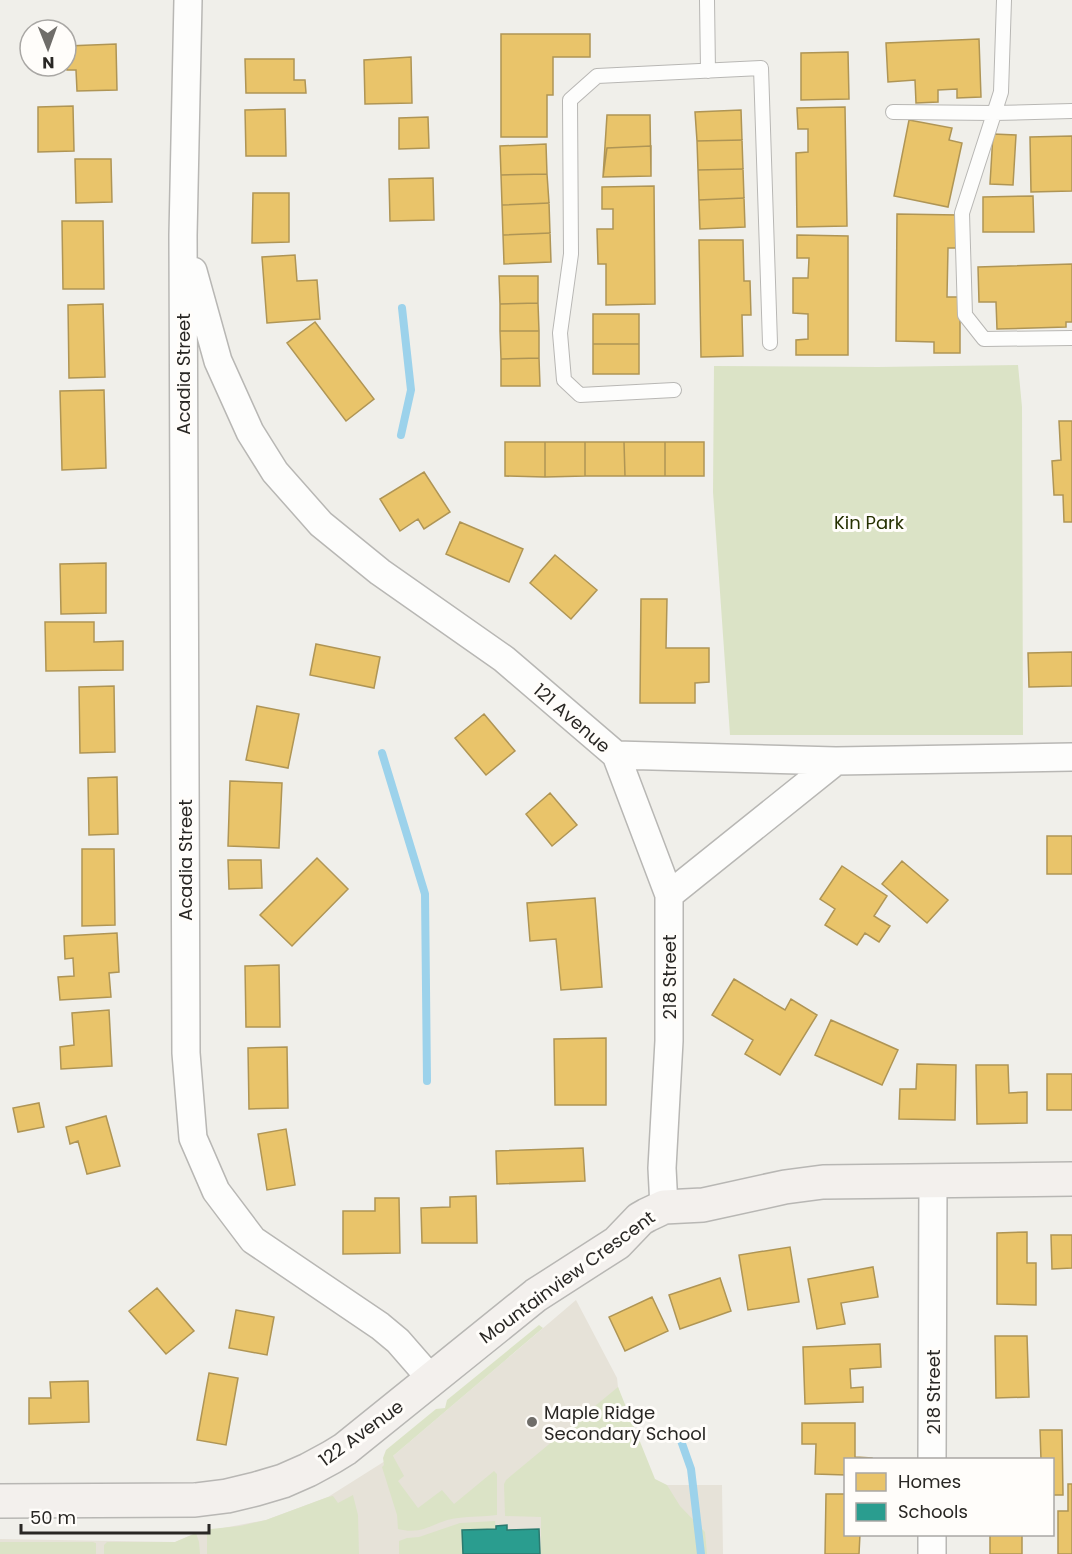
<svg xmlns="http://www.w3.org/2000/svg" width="1072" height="1554" font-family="Poppins,sans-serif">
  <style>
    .built { fill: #e6e2d8 }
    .green { fill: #dbe3c6 }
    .homes { fill: #e9c46a; stroke: #af9555; stroke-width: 1.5 }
    .schools { fill: #2a9d8f; stroke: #2a7a6f; stroke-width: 1.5 }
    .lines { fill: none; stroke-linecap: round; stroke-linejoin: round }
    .stream { stroke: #9cd2eb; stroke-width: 8 }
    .lane-casing { stroke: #b8b7b4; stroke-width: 16 }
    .street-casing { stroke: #b8b7b4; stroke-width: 30 }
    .secondary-casing { stroke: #b8b7b4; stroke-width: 36 }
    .lane { stroke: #fdfdfc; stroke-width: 14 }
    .street { stroke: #fdfdfc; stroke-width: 27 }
    .secondary { stroke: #f3f0ed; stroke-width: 33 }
    .poi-dot { fill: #6f6d69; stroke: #fffdfa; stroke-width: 2 }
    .labels { text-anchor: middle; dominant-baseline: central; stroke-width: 6; stroke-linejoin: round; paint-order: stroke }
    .street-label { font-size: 18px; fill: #292724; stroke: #fffdfa }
    .park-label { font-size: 18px; fill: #253000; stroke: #fffdfa }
    .poi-label { font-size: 18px; fill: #292724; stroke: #fffdfa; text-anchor: start }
  </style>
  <rect width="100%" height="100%" fill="#f0efea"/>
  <path class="built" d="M576,1300L617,1378L618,1387L651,1485H722L723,1554H0V1539L175,1542L196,1533L266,1520L328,1497L393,1456Z"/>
  <path class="green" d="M1018,365L1022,407L1023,735H730L713,492L714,366L878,367Z
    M539,1325L543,1328L393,1456L404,1476L398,1481L418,1508L442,1490L454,1504L494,1471L497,1474V1515C484,1517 471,1516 458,1518C435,1520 425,1536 398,1529L397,1515L382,1467L384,1465L383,1458L386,1450L436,1409L445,1408L447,1400Z
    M618,1387L655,1479L667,1485L680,1506L705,1532L707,1554H541V1517L505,1516L504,1484L506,1480Z
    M353,1495L358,1515L359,1554H207V1531L211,1529L240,1526L266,1520L328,1497L333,1496L338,1503Z
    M495,1521L496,1529L463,1530V1554H399V1541L407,1538L419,1537L460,1523Z
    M196,1533L199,1542L200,1554H104V1545L107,1542H175Z
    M0,1542H93L96,1543V1554H0Z"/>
  <path class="homes" d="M501,34H590V57H553V95H547V137H501Z
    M979,39L981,97L957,98V89L938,90V102L916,103L915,80L888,82L886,43Z
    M116,44L117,90L77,91L76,70H67V46Z
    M848,52L849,99L801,100V53Z
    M411,57L412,103L365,104L364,60Z
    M245,59H294V80H305L306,93H246Z
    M73,106L74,151L38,152V107Z
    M845,107L847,226L797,227L796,153L808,152V129H798L797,108Z
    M285,109L286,156H246L245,110Z
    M741,110L742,140L697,141L695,112Z
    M607,115H650L651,176L603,177Z
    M428,117L429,148L399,149V118Z
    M909,120L952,128L949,140L962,143L948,207L894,196Z
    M993,134L1016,135L1013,185L990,184Z
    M1072,136V191L1031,192L1030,137Z
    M742,140L743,169L698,170L697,141Z
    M546,144L547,174L501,175L500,146Z
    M651,146V176L603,177L607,148Z
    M75,159H111L112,202L76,203Z
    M743,169L744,198L699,200L698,170Z
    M547,174L549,203L502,205L501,175Z
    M433,178L434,220L390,221L389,179Z
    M654,186L655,304L606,305V264H598L597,229H613V209H602V187Z
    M253,193H289V242L252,243Z
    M1033,196L1034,232H983V197Z
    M744,198L745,227L700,229L699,200Z
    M549,203L550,233L503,235L502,205Z
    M897,214L958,215V248H948L947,297H960V353H934V342L896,341Z
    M62,221H103L104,289H63Z
    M550,233L551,262L504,264L503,235Z
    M797,235L848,236V355H796V340L808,339V314L793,313V278H808L809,258H797Z
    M699,240H743L744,281H750L751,315H742L743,356L701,357Z
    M295,255L297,281L317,280L320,319L267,323L262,257Z
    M1072,264V322H1066V327L997,329L996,302H979L978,267Z
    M499,276H538V303L500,304Z
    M538,303L539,331H500V304Z
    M103,304L105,377L69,378L68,305Z
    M593,314H639V344H593Z
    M315,322L374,399L346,421L287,343Z
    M500,331H539V358L501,359Z
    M593,344H639V374H593Z
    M539,358L540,386H501V359Z
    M104,390L106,468L62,470L60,391Z
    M1059,421H1072V522H1064L1063,495H1054L1052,461L1061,460Z
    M505,442H545V477L505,476Z
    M545,442H585V476L545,477Z
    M585,442H624L625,476H585Z
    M624,442H665V476H625Z
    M665,442H704V476H665Z
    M424,472L450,512L424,529L418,519L400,531L380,499Z
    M460,522L523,549L509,582L446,554Z
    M555,555L597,590L571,619L530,583Z
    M106,563V613L61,614L60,564Z
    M641,599H667L666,648H709V682L695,683V703H640Z
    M45,622H94V642L123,641V670L46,671Z
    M316,644L380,657L374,688L310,675Z
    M1072,652V686L1029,687L1028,653Z
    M114,686L115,752L80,753L79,687Z
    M257,706L299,714L288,768L246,760Z
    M484,714L515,751L486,775L455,738Z
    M117,777L118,834L89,835L88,778Z
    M230,781L282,783L279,848L228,846Z
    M550,793L577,825L552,846L526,814Z
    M1047,836H1072V874H1047Z
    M82,849H114L115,925L82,926Z
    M317,858L348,889L292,946L260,915Z
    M228,860H261L262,888L229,889Z
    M902,861L948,900L927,923L882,884Z
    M842,866L887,896L874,916L890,926L879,942L865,933L857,945L825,925L835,909L820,899Z
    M595,898L602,987L561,990L556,939L530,941L527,903Z
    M117,933L119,972L109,973L111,997L60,1000L58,977L74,976L73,958L65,959L64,936Z
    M279,965L280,1027H246L245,966Z
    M734,979L785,1010L791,999L817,1015L780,1075L745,1054L753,1040L712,1015Z
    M109,1010L112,1066L61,1069L60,1047L74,1045L72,1013Z
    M831,1020L898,1050L882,1085L815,1055Z
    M606,1038V1105H555L554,1039Z
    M287,1047L288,1108L249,1109L248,1048Z
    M917,1064L956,1065L955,1120L899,1119L900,1089H916Z
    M976,1065H1008L1009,1093L1027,1092V1123L977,1124Z
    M1047,1074H1072V1110H1047Z
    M39,1103L44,1127L18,1132L13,1108Z
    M106,1116L120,1166L87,1174L78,1141L70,1144L66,1127Z
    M286,1129L295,1185L267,1190L258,1134Z
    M583,1148L585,1181L497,1184L496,1151Z
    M476,1196L477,1243H422L421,1208L450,1207V1197Z
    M375,1198H399L400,1253L343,1254V1211H375Z
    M1027,1232V1263H1036V1305L997,1304V1233Z
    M1051,1235H1072V1268L1052,1269Z
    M790,1247L799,1302L748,1310L739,1255Z
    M873,1267L878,1297L841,1303L845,1324L817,1329L808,1279Z
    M720,1278L731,1311L680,1329L669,1295Z
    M157,1288L194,1331L166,1354L129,1311Z
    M652,1297L668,1331L625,1351L609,1317Z
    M236,1310L274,1317L267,1355L229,1348Z
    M995,1336H1027L1029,1397L996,1398Z
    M880,1344L881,1367L850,1369L851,1388L863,1387V1402L805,1404L803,1347Z
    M209,1373L238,1378L226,1445L197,1440Z
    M88,1381L89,1422L29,1424V1398H51L50,1382Z
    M802,1423H855V1457L872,1458V1460H846V1475L815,1474L816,1444H802Z
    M1040,1430H1062L1063,1495H1052V1460H1041Z
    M1068,1484H1072V1554H1058V1511H1068Z
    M826,1494H846V1534H860L859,1554H825Z
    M990,1534H1022V1554H990Z"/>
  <path class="schools" d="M507,1525V1530L539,1529L540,1554H463L462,1530L496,1529V1526Z"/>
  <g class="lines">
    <path class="stream" d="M401,435L411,390L402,308
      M382,753L425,894L427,1081
      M679,1435L691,1469L701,1554"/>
    <g class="lane-casing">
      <path id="lane" d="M707,0L708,71
        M1004,0L1001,92L962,213L965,315L984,339L1072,338
        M893,112L994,113L1072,111
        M674,390L580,395L564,380L560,333L571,254L570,100L597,76L761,68L770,343"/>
    </g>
    <g class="street-casing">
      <path id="street" d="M188,0L183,235L186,1053L193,1138L216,1191L253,1240L380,1326L398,1341L432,1380
        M193,271L218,361L250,432L275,472L321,524L380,572L504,659L616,755L836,761L1072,757
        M616,755L669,895V1041L662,1168L664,1207
        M669,895L836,761
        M932,1460L933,1180
        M932,1554V1534"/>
    </g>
    <g class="secondary-casing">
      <path id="secondary" d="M0,1501L195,1500L227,1496L256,1489L283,1481L308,1470L332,1457L345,1449L536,1295L617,1243L640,1219L647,1215L664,1207L703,1205L785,1187L823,1182L1072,1179"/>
    </g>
    <use href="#lane" class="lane"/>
    <use href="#street" class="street"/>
    <use href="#secondary" class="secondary"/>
  </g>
  <circle class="poi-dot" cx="532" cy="1422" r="6"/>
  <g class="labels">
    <g class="street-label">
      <text transform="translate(183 374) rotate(-90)">Acadia Street</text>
      <text transform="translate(572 718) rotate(41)">121 Avenue</text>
      <text transform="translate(185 860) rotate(-90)">Acadia Street</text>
      <text transform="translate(669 977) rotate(-90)">218 Street</text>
      <text transform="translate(567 1277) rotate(-36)">Mountainview Crescent</text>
      <text transform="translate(933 1392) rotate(-90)">218 Street</text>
      <text transform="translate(361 1433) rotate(-36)">122 Avenue</text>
    </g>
    <g class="park-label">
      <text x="869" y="522">Kin Park</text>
    </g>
    <g class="poi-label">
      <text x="544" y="1412">Maple Ridge<tspan x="544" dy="21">Secondary School</tspan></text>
    </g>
  </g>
  <rect x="844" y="1458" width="210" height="78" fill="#fffdfa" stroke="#a9a7a4" stroke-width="1.5"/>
  <rect x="856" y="1473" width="30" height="18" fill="#e9c46a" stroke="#a9a7a4" stroke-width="1.5"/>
  <text x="898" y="1488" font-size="18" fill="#292724">Homes</text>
  <rect x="856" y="1503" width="30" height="18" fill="#2a9d8f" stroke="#a9a7a4" stroke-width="1.5"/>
  <text x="898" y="1518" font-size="18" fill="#292724">Schools</text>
  <g transform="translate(48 48) rotate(179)"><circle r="28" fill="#fffdfa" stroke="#a9a7a4" stroke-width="1.5"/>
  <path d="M0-4.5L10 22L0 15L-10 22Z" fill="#6f6d69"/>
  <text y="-9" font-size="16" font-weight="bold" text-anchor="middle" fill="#292724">N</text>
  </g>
  <path d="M21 1524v9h188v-9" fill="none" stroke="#292724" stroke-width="3"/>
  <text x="30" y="1524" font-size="18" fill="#292724" stroke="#fffdfa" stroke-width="4.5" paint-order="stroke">50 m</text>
</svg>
